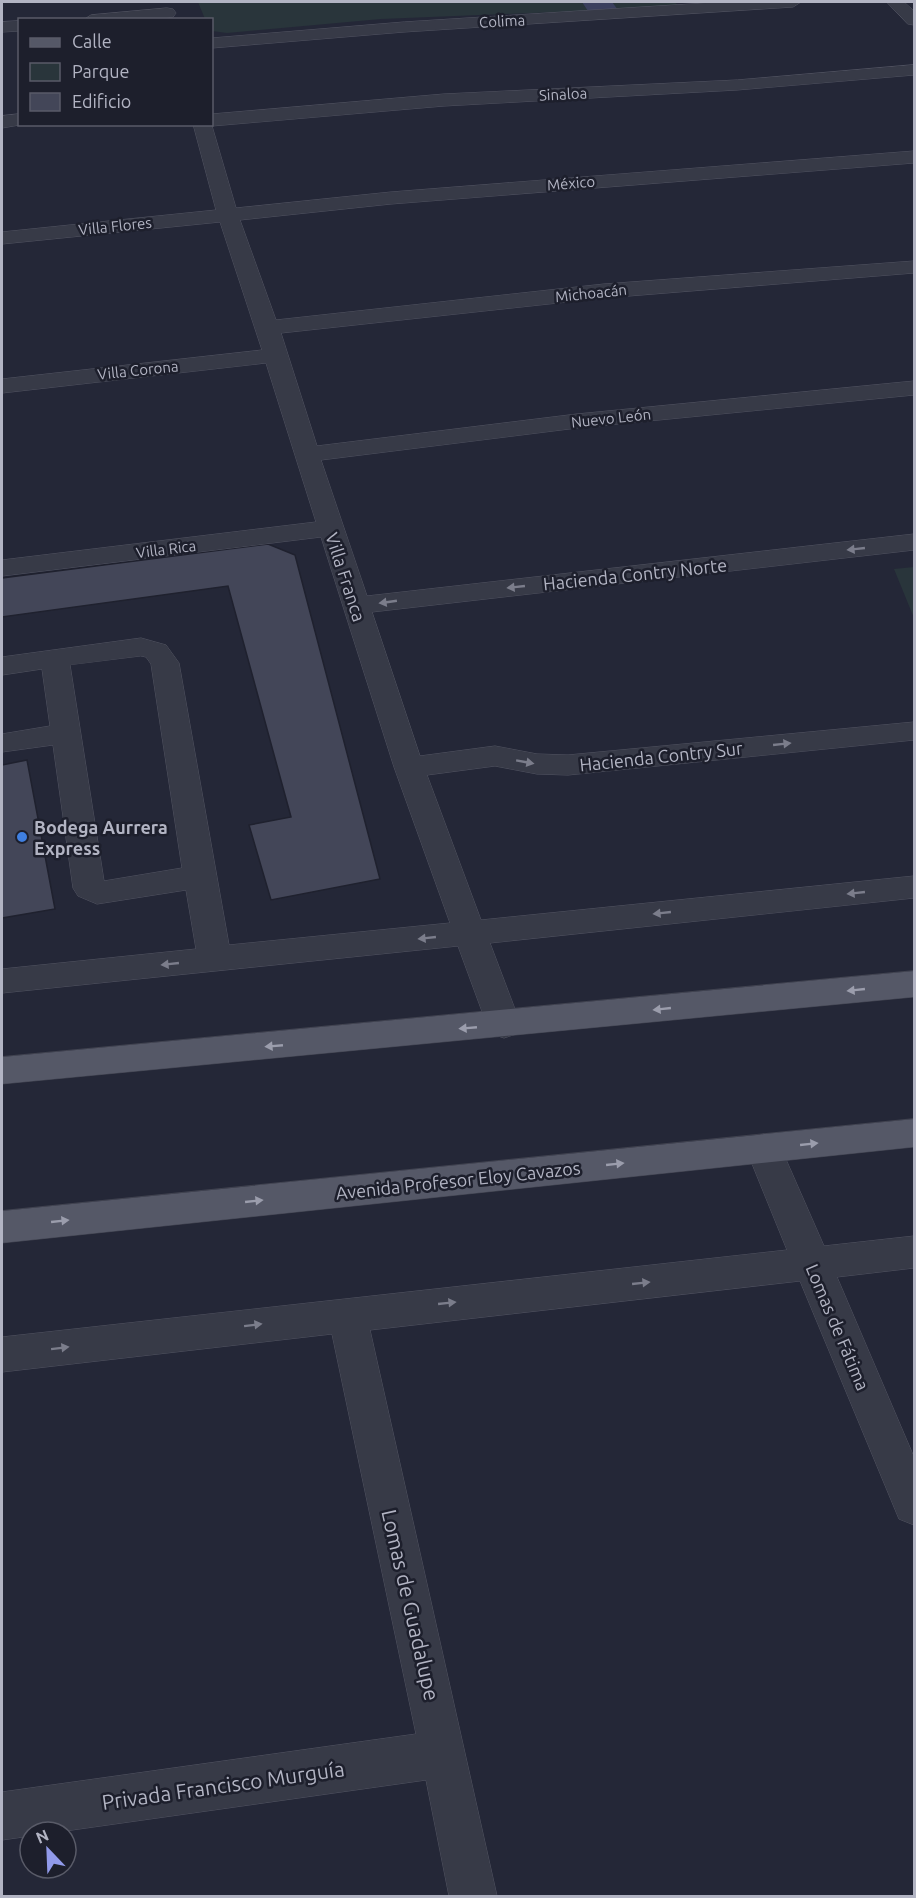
<svg xmlns="http://www.w3.org/2000/svg" width="916" height="1898" font-family="Ubuntu,sans-serif">
  <style>
    .green { fill: #29353b }
    .lines { fill: none; stroke-linecap: round; stroke-linejoin: round }
    .canal { fill: #3b405e; fill-rule: evenodd }
    .building { fill: #434658; stroke: #1f212e; stroke-width: 1.5 }
    .minor-casing { stroke: #525462; stroke-width: 1 }
    .major-casing { stroke: #414350; stroke-width: 1 }
    .minor { fill: #373a47; fill-rule: evenodd }
    .major { fill: #555867; fill-rule: evenodd }
    .oneway { fill: #7b7d8b }
    .oneway2 { fill: #9b9dac }
    .shop-dot { fill: #3f7fe0; stroke: #1d1f2c; stroke-width: 2 }
    .labels { text-anchor: middle; dominant-baseline: central; stroke-width: 5; stroke-linejoin: round; paint-order: stroke }
    .far-street-label { font-size: 15px; fill: #b2b4c3; stroke: #1d1f2c }
    .street-label { font-size: 18px; fill: #b2b4c3; stroke: #1d1f2c }
    .poi-label { font-size: 18px; font-weight: bold; fill: #b2b4c3; stroke: #1d1f2c; text-anchor: start }
    .near-street-label { font-size: 21px; fill: #b2b4c3; stroke: #1d1f2c }
  </style>
  <rect width="100%" height="100%" fill="#242737"/>
  <path class="green" d="M198,2H675L679,7L381,19L227,33L212,31V20L205,19Z
    M914,567V618L894,569Z"/>
  <g class="lines">
    <path class="canal" d="M582,2H612L618,10L614,17L603,19L592,17Z"/>
  </g>
  <path class="building" d="M268,544L295,555L380,879L271,900L249,825L291,817L228,586L2,617V578Z
    M27,760L55,909L2,918V765Z"/>
  <g class="lines">
    <g class="minor-casing">
      <path id="minor" d="M722,2H801L793,7L404,32L212,48V38L404,22Z
        M887,2H904L914,11V25L908,24Z
        M167,8L173,9L176,13L173,17L152,20H83L91,15Z
        M20,21V31L2,32V22Z
        M914,65V75L737,90L444,106L212,126L236,208L391,192L914,151V163L391,204L240,220L276,320L604,284L914,261V273L604,298L281,333L317,446L577,414L914,381V395L577,428L321,460L367,596L914,534V550L372,612L420,756L495,746L537,754L568,755L914,722V740L568,775L537,774L495,766L427,775L481,920L914,876V898L490,943L521,1025L516,1034L504,1038L492,1034L487,1025L458,946L2,993V969L196,949L186,890L97,904L78,896L73,888L53,745L2,752V734L50,726L42,669L2,675V657L141,638L166,645L179,663L229,945L450,923L394,767L321,537L2,576V560L316,522L266,363L2,393V379L262,350L220,222L2,244V232L216,210L193,124H212V114L444,94L737,80ZM141,656L146,657L151,664L182,868L104,881L70,665Z
        M20,114V124H25L2,128V116Z
        M764,1134L777,1139L824,1246L914,1236V1268L837,1277L914,1457V1525L899,1519L800,1281L370,1330L497,1896H449L426,1780L58,1832H30V1836L2,1840V1792L416,1734L332,1334L2,1372V1337L787,1250L746,1149L751,1139Z"/>
    </g>
    <g class="major-casing">
      <path id="major" d="M914,971V997L2,1084V1057Z
        M914,1119V1147L2,1243V1211Z"/>
    </g>
    <use href="#minor" class="minor"/>
    <use href="#major" class="major"/>
  </g>
  <defs><path id="oneway-solid" d="M-6-.8H1V-3.2L6.5 0L1 3.2V.8H-6Z" transform="scale(1.5)"/></defs>
  <g class="oneway">
    <use href="#oneway-solid" transform="translate(856 549) rotate(174)"/>
    <use href="#oneway-solid" transform="translate(516 587) rotate(174)"/>
    <use href="#oneway-solid" transform="translate(388 602) rotate(172)"/>
    <use href="#oneway-solid" transform="translate(782 744) rotate(-6)"/>
    <use href="#oneway-solid" transform="translate(525 762) rotate(10)"/>
    <use href="#oneway-solid" transform="translate(856 893) rotate(174)"/>
    <use href="#oneway-solid" transform="translate(662 913) rotate(174)"/>
    <use href="#oneway-solid" transform="translate(427 938) rotate(174)"/>
    <use href="#oneway-solid" transform="translate(170 964) rotate(174)"/>
    <use href="#oneway-solid" transform="translate(641 1283) rotate(-6)"/>
    <use href="#oneway-solid" transform="translate(447 1303) rotate(-6)"/>
    <use href="#oneway-solid" transform="translate(253 1325) rotate(-7)"/>
    <use href="#oneway-solid" transform="translate(60 1348) rotate(-7)"/>
  </g>
  <g class="oneway2">
    <use href="#oneway-solid" transform="translate(856 990) rotate(174)"/>
    <use href="#oneway-solid" transform="translate(662 1009) rotate(174)"/>
    <use href="#oneway-solid" transform="translate(468 1028) rotate(175)"/>
    <use href="#oneway-solid" transform="translate(274 1046) rotate(175)"/>
    <use href="#oneway-solid" transform="translate(809 1144) rotate(-6)"/>
    <use href="#oneway-solid" transform="translate(615 1164) rotate(-6)"/>
    <use href="#oneway-solid" transform="translate(254 1201) rotate(-6)"/>
    <use href="#oneway-solid" transform="translate(60 1221) rotate(-6)"/>
  </g>
  <circle class="shop-dot" cx="22" cy="837" r="6"/>
  <g class="labels">
    <g class="far-street-label">
      <text transform="translate(502 21) rotate(-3)">Colima</text>
      <text transform="translate(563 94) rotate(-3)">Sinaloa</text>
      <text transform="translate(571 183) rotate(-5)">México</text>
      <text transform="translate(115 226) rotate(-6)">Villa Flores</text>
      <text transform="translate(591 293) rotate(-6)">Michoacán</text>
      <text transform="translate(138 370) rotate(-6)">Villa Corona</text>
      <text transform="translate(611 418) rotate(-6)">Nuevo León</text>
      <text transform="translate(166 549) rotate(-7)">Villa Rica</text>
    </g>
    <g class="street-label">
      <text transform="translate(635 574) rotate(-6)">Hacienda Contry Norte</text>
      <text transform="translate(346 577) rotate(72)">Villa Franca</text>
      <text transform="translate(661 756) rotate(-6)">Hacienda Contry Sur</text>
      <text transform="translate(458 1180) rotate(-6)">Avenida Profesor Eloy Cavazos</text>
      <text transform="translate(838 1327) rotate(67)">Lomas de Fátima</text>
    </g>
    <g class="poi-label">
      <text x="34" y="827">Bodega Aurrera<tspan x="34" dy="21">Express</tspan></text>
    </g>
    <g class="near-street-label">
      <text transform="translate(411 1605) rotate(77)">Lomas de Guadalupe</text>
      <text transform="translate(223 1785) rotate(-8)">Privada Francisco Murguía</text>
    </g>
  </g>
  <rect width="916" height="1898" fill="none" stroke="#b2b4c3" stroke-width="6"/>
  <rect x="18" y="18" width="195" height="108" fill="#1d1f2c" stroke="#595b68" stroke-width="1.5"/>
  <rect x="30" y="38" width="30" height="9" fill="#555867" stroke="#595b68" stroke-width="1.5"/>
  <text x="72" y="48" font-size="18" fill="#b2b4c3">Calle</text>
  <rect x="30" y="63" width="30" height="18" fill="#29353b" stroke="#595b68" stroke-width="1.5"/>
  <text x="72" y="78" font-size="18" fill="#b2b4c3">Parque</text>
  <rect x="30" y="93" width="30" height="18" fill="#434658" stroke="#595b68" stroke-width="1.5"/>
  <text x="72" y="108" font-size="18" fill="#b2b4c3">Edificio</text>
  <g transform="translate(48 1850) rotate(337)"><circle r="28" fill="#1d1f2c" stroke="#595b68" stroke-width="1.5"/>
  <path d="M0-4.5L10 22L0 15L-10 22Z" fill="#919aea"/>
  <text y="-9" font-size="16" font-weight="bold" text-anchor="middle" fill="#b2b4c3">N</text>
  </g>
</svg>
